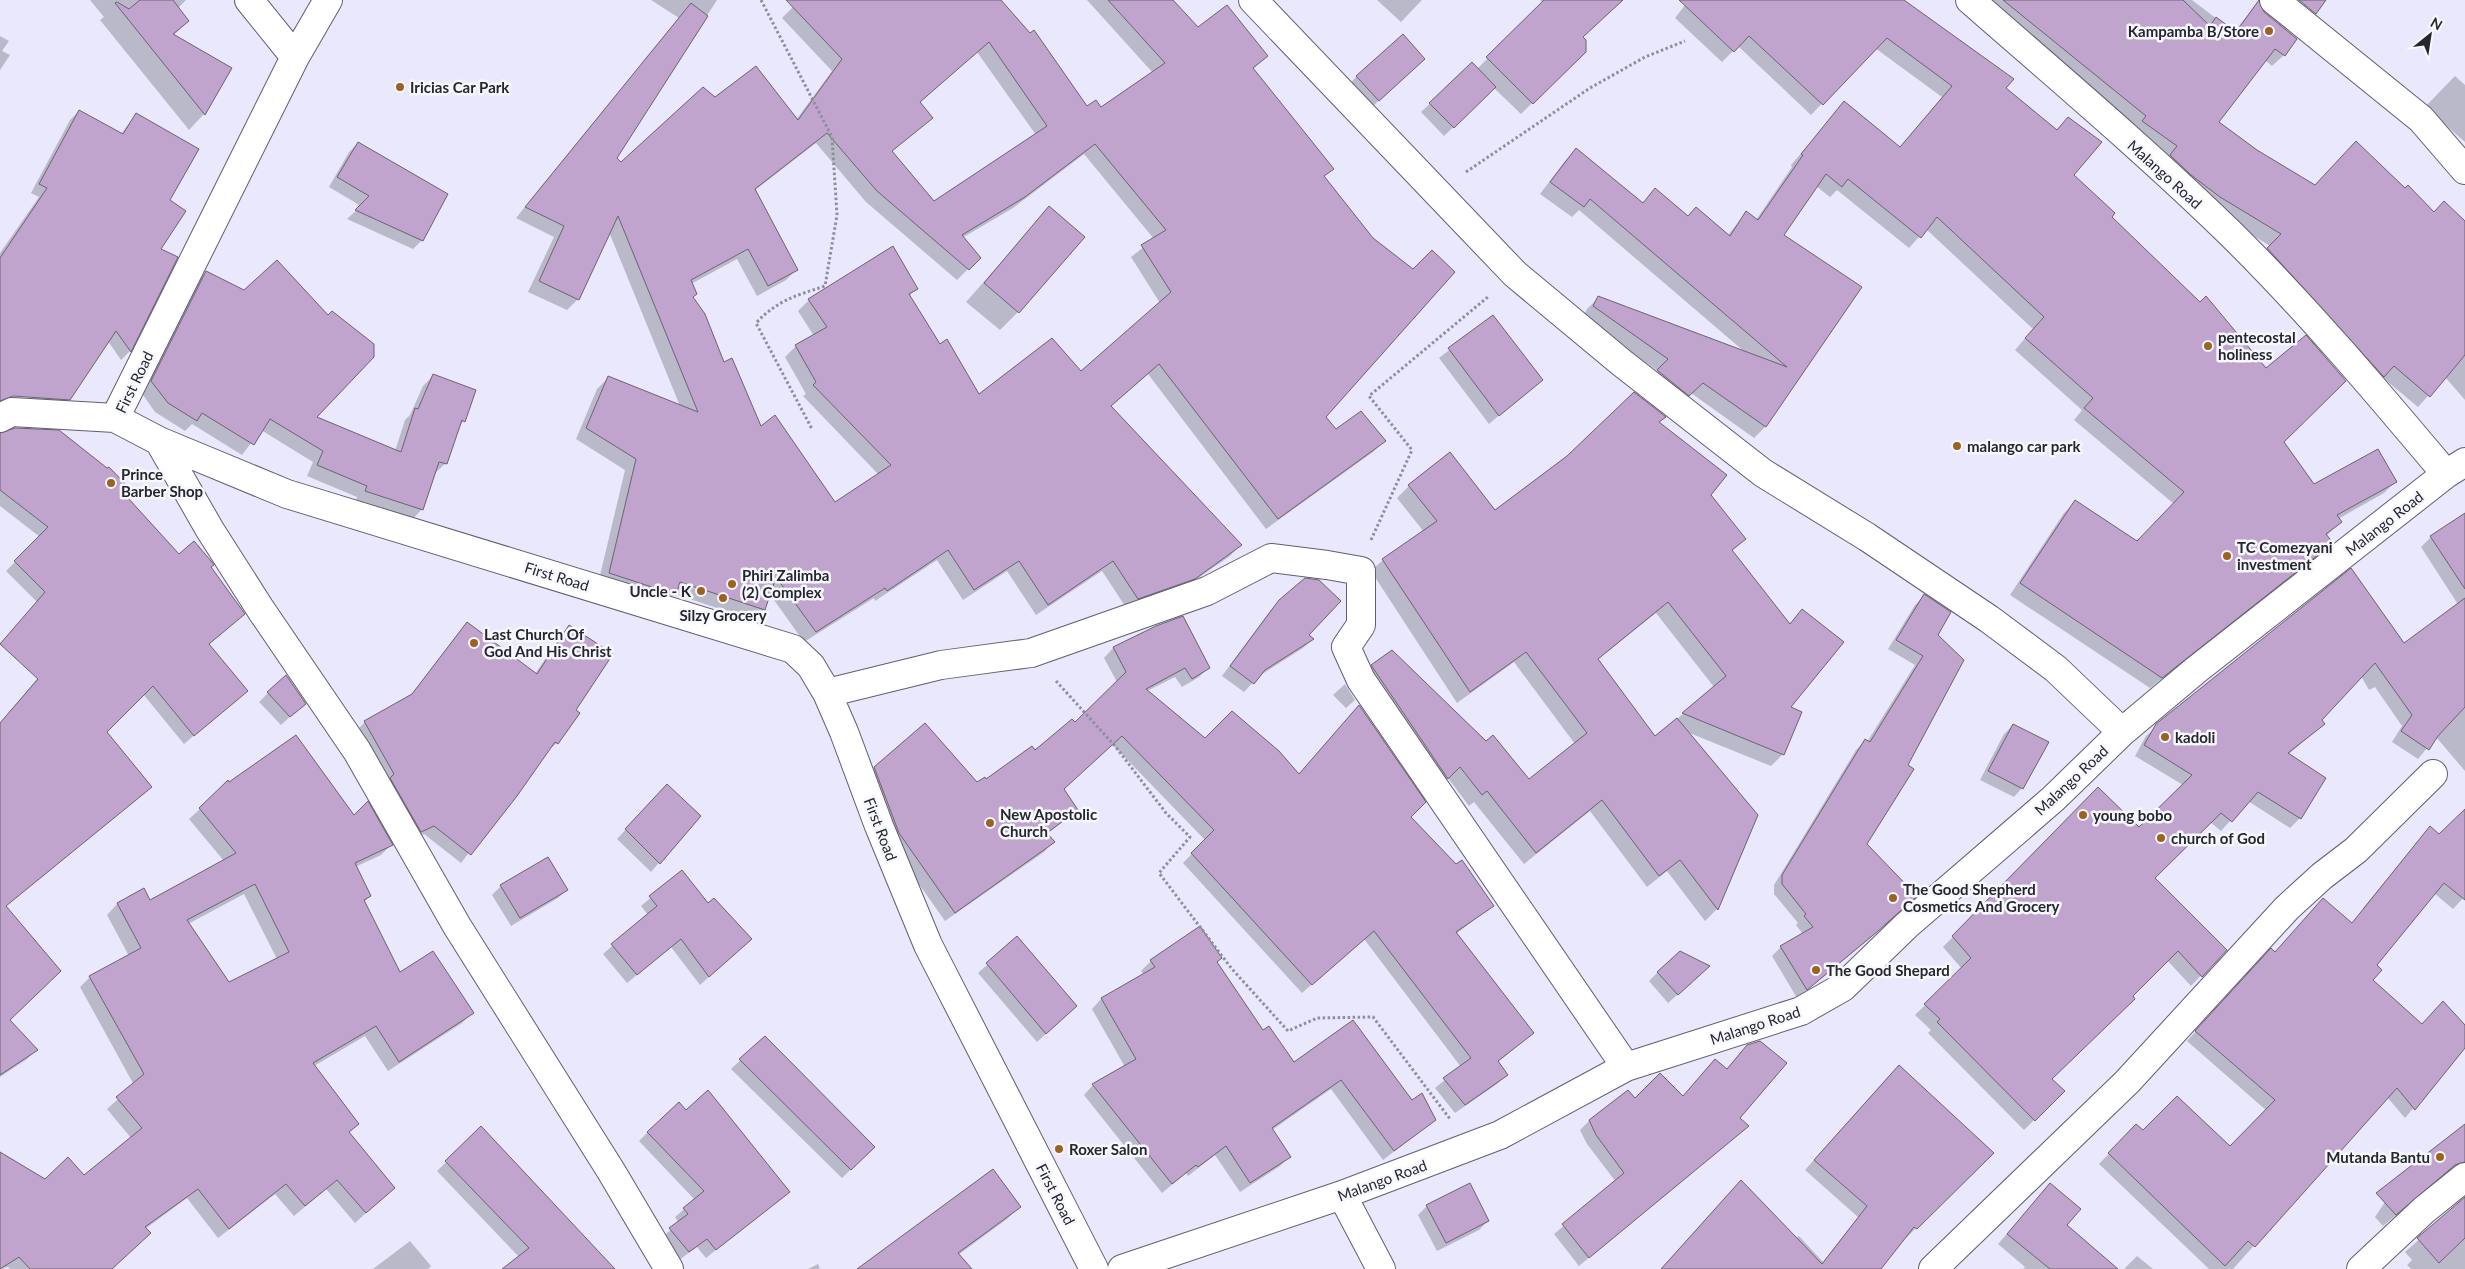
<svg xmlns="http://www.w3.org/2000/svg" width="2465" height="1269" font-family="Lato,sans-serif">
  <style>
    .shadow { fill: #0003; fill-rule: evenodd }
    .building { fill: #c0a4ce; stroke: #6c6271; fill-rule: evenodd }
    .lines { fill: none; stroke-linecap: round; stroke-linejoin: round }
    .street-casing { stroke: #605f70; stroke-width: 30 }
    .path { stroke: #8f8e9c; stroke-width: 3; stroke-dasharray: 2.5 2.5; stroke-linecap: butt }
    .street { stroke: #fff; stroke-width: 28 }
    .poi-dot { fill: #9b631f; stroke: #f7f7ff; stroke-width: 2 }
    .labels { text-anchor: middle; dominant-baseline: central; stroke-width: 5; stroke-linejoin: round; paint-order: stroke }
    .poi-label { font-size: 15px; font-weight: bold; fill: #26262d; stroke: #f7f7ff; text-anchor: start }
    .street-label { font-size: 15px; fill: #26262d; stroke: #f7f7ff }
  </style>
  <rect width="100%" height="100%" fill="#e9e8fc"/>
  <path class="shadow" d="M90,0H186L178,8L188,21L173,36L230,69L204,114L189,130L100,20L104,17Z
    M651,0H717L615,158L621,163L715,99L796,120L832,71L782,18L798,2L796,0H999L1087,108H1101L1153,73L1087,0H1171L1198,29L1266,56L1253,69L1332,168L1323,177L1324,417L1336,431L1384,441L1373,452L1266,529L1148,374L1110,407L1240,545L1230,556L1182,589L1127,609L1102,571L1036,615L1007,571L963,600L937,560L875,601L874,598L804,642L769,593L764,609L753,620L675,594L664,605L598,584L625,470L576,439L597,389L608,378L680,406L609,232L578,299L567,310L528,292L554,237L516,218L679,18ZM977,52L1036,135L933,203L891,152L931,118L919,103ZM816,143L866,202L957,280L979,258L962,238L1013,208L1084,154L1154,239L1131,257L1160,303L1081,373L979,396L939,345L909,296L916,289L809,300L798,311L814,336L796,346L785,357L806,394L803,396L879,475L835,504L760,428L723,363L692,297L691,284L737,259L757,296L786,280L797,269L754,191Z
    M1377,0H1422L1401,22Z
    M1540,0H1623L1582,37L1585,51L1521,114L1494,88L1444,136L1421,112L1472,64L1477,69L1543,3Z
    M1689,0H1902L2056,130L2068,119L2072,175L2110,217L2314,485L2395,482L2384,493L2338,519L2341,522L2326,536L2331,543L2320,554L2150,688L2010,595L2064,513L2075,502L2137,543L2174,504L2074,420L2082,410L2015,350L2033,329L1926,229L1909,248L1837,190L1830,197L1816,186L1783,235L1860,288L1765,427L1754,438L1691,393L1677,406L1647,382L1658,371L1583,318L1587,309L1598,298L1746,353L1579,210L1572,217L1540,194L1565,161L1576,150L1642,204L1656,190L1687,217L1728,235L1746,213L1756,220L1792,167L1791,165L1844,103L1900,148L1942,97L1875,48L1811,115L1738,46L1722,62L1675,18Z
    M1977,0H2192L2234,32L2258,2L2284,55L2272,66L2265,60L2217,122L2256,151L2314,187L2405,189L2434,213L2465,222V400L2445,377L2418,407L2382,377L2372,387L2256,260L2270,246L2209,208Z
    M0,36L9,41L2,51L10,55L0,70Z
    M1424,59L1360,118L1339,95L1357,76Z
    M2455,76L2465,85V142L2425,107Z
    M79,111L121,134L136,114L159,249L176,258L130,351L121,360L108,341L69,399L60,408L30,406L36,399L0,374V253L39,197L31,193L70,120Z
    M358,143L422,240L413,249L347,219L361,206L329,187L349,152Z
    M1049,208L1018,312L1000,330L966,302Z
    M206,273L314,417L395,451L405,420L410,415L423,386L433,376L464,421L458,427L446,463L434,474L422,509L412,520L356,501L357,497L307,476L313,462L261,430L242,455L192,424L185,431L155,412L141,392L195,283Z
    M1493,316L1541,380L1489,424L1439,358Z
    M1658,423L1710,495L1744,539L1732,551L1789,625L1803,611L1789,708L1801,712L1783,754L1771,766L1687,732L1757,815L1717,909L1705,921L1667,871L1647,887L1590,811L1524,864L1474,802L1469,806L1448,778L1435,790L1360,677L1372,666L1486,743L1529,780L1575,744L1514,662L1457,703L1371,571L1383,560L1424,532L1397,498L1409,486L1495,512ZM1656,613L1714,687L1655,738L1597,660Z
    M0,447L127,498L179,555L210,567L244,614L208,645L246,691L184,744L143,694L105,732L5,907L8,1021L36,1050L27,1059L0,1077V723L133,564L42,607L6,571L40,537L0,506Z
    M2465,515V771L2436,737L2418,759L2392,742L2402,726L2375,687L2369,690L2361,676L2320,720L2323,724L2288,755L2300,818L2290,828L2248,801L2221,831L2210,822L2153,878L2225,950L2191,986L2167,960L2051,1079L2063,1091L2024,1130L1928,1033L1931,1030L1915,1015L1962,969L1943,947L2098,789L2139,829L2183,785L2135,756L2146,736L2207,683L2351,570L2404,644L2459,606L2421,547L2431,537Z
    M1924,596L1936,635L1865,845L1907,904L1868,940L1797,998L1772,956L1781,947L1803,934L1796,925L1798,923L1774,894V885L1856,750L1865,741L1867,742L1915,665L1888,649L1915,605Z
    M1279,601L1312,640L1303,648L1259,676L1244,692L1222,676L1270,611Z
    M467,623L535,674L561,636L570,627L574,710L557,743L547,751L461,863L424,834L412,840L356,731L365,722L409,698Z
    M1157,627L1209,667L1199,677L1182,687L1175,677L1147,691L1205,740L1409,817L1492,906L1456,934L1533,1033L1498,1062L1506,1075L1497,1084L1455,1113L1435,1088L1461,1067L1364,939L1302,993L1183,863L1205,840L1112,744L1062,790L1077,810L1047,834L1053,842L1044,852L945,921L890,843L865,778L875,768L977,784L985,781L1035,752L1075,723L1117,682L1104,658L1113,648Z
    M1345,684L1355,700L1346,708L1333,695Z
    M268,693L295,712L281,725L259,702Z
    M2013,725L2022,788L2014,797L1980,780L2004,734Z
    M658,795L699,816L651,872L617,839Z
    M200,809L354,817L391,845L381,855L355,867L370,896L364,902L400,974L472,1013L462,1023L388,1071L365,1036L314,1066L357,1124L348,1134L394,1188L355,1223L326,1189L294,1216L275,1194L218,1238L187,1198L145,1229L111,1269H10L8,1267L0,1269V1220L84,1176L131,1138L107,1109L134,1085L80,987L90,977L129,956L107,915L117,904L143,890L150,902L224,861L189,819ZM244,894L277,959L228,983L188,924Z
    M2465,811V896L2453,909L2434,893L2400,933L2363,908L2430,828L2439,835Z
    M682,871L741,948L700,985L671,947L627,983L603,954L648,915L641,906Z
    M501,886L567,890L558,898L511,926L492,895Z
    M2361,913L2375,965L2371,980L2422,1026L2465,1027V1046L2405,1118L2387,1097L2233,1269H2209L2099,1164L2136,1126L2143,1132L2230,1148L2267,1111L2187,1041L2262,959L2351,924Z
    M1200,928L1215,962L1263,1032L1294,1064L1412,1101L1435,1120L1383,1160L1331,1089L1272,1130L1289,1157L1280,1166L1240,1192L1215,1155L1188,1176L1186,1173L1162,1193L1084,1095L1093,1085L1125,1067L1092,1009L1101,999L1144,975L1141,971L1151,961Z
    M1017,938L1067,1015L1037,1042L978,973Z
    M1658,972L1700,975L1668,1003L1649,981Z
    M765,1037L874,1147L842,1178L731,1069Z
    M1747,1046L1739,1118L1747,1126L1579,1266L1554,1234L1616,1182L1587,1144L1580,1130L1589,1121L1634,1100L1683,1097L1726,1070Z
    M1889,1076L1992,1153L1906,1238L1905,1237L1879,1269H1661L1741,1181L1796,1238L1799,1236L1823,1262L1858,1217L1805,1170Z
    M686,1112L788,1192L706,1258L697,1247L679,1260L661,1238L679,1223L675,1217L695,1200L639,1141L648,1132Z
    M481,1128L613,1269H504L519,1257L437,1171Z
    M2465,1138V1180L2450,1174L2442,1177L2383,1226L2375,1217L2387,1199Z
    M2050,1185L2065,1225L2116,1269H2023L2025,1267L1998,1244Z
    M2465,1199V1269H2411L2407,1265L2412,1260L2405,1252Z
    M1427,1206L1488,1221L1479,1230L1437,1251L1418,1215Z
    M1019,1207L1007,1219L958,1255L963,1269H861Z
    M410,1241L431,1266L428,1269H373Z
    M2137,1256L2153,1269H2124Z
    M818,1264L820,1269H808Z"/>
  <path class="building" d="M140,0H173L189,21L173,34L232,68L205,115L115,3L117,2L129,9Z
    M786,0H1001L1030,33L1034,30L1087,106L1096,100L1101,107L1165,63L1108,0H1173L1198,27L1227,5L1268,56L1253,68L1334,169L1324,176L1373,238L1413,269L1432,250L1455,272L1326,417L1336,429L1361,411L1386,441L1278,519L1159,364L1111,406L1242,545L1195,579L1138,599L1113,561L1048,605L1019,561L974,590L948,550L887,591L885,588L816,632L776,577L765,610L680,582L676,595L609,573L636,459L586,428L608,376L698,412L618,216L579,300L539,281L564,226L525,207L691,3L708,16L617,158L621,162L703,87L715,97L756,66L798,120L842,59ZM989,42L1047,126L934,201L892,151L933,118L920,102ZM827,133L877,191L969,270L981,258L962,235L1025,197L1095,144L1166,230L1141,245L1171,292L1081,371L1052,338L979,394L947,339L940,344L909,294L918,289L893,246L808,299L827,327L795,345L816,382L813,385L891,465L835,502L775,415L761,426L732,358L724,362L705,314L693,297L697,294L691,280L748,249L768,286L798,270L755,189Z
    M1544,0H1623L1583,37L1586,40V52L1533,104L1486,57Z
    M1679,0H1904L2014,79L2006,88L2057,130L2068,117L2102,142L2074,175L2115,213L2112,217L2200,302L2206,296L2266,368L2306,335L2346,381L2284,442L2314,484L2378,449L2397,482L2337,515L2342,522L2326,534L2333,543L2162,678L2020,583L2075,500L2137,541L2184,492L2084,408L2093,398L2025,338L2044,317L1937,217L1921,238L1848,179L1842,187L1826,174L1784,235L1862,287L1766,427L1703,383L1689,396L1657,370L1668,359L1593,306L1598,296L1787,367L1590,199L1584,207L1550,182L1576,148L1643,203L1655,188L1688,216L1696,207L1730,236L1746,211L1758,220L1803,155L1801,154L1844,101L1900,147L1952,86L1887,38L1823,105L1749,36L1734,52Z
    M2003,0H2183L2210,26L2216,17L2236,32L2259,0L2264,12L2297,39L2285,56L2275,49L2219,122L2257,150L2315,185L2356,141L2405,188L2408,185L2434,212L2444,201L2465,221V355L2430,397L2394,366L2384,377L2267,248L2281,234L2220,197L2191,175L2170,155L2177,146L2142,121L2146,116Z
    M2299,0H2326L2316,14Z
    M1403,34L1425,59L1379,101L1356,76Z
    M1472,62L1496,87L1454,128L1429,103Z
    M79,110L123,134L136,113L199,149L170,200L186,211L161,249L178,257L131,352L116,331L70,400L13,396L0,401V258L47,188L39,184Z
    M358,142L448,194L423,241L355,210L369,196L337,177Z
    M1049,206L1085,237L1019,313L984,283Z
    M277,260L328,315L332,311L374,344V357L317,417L401,452L415,408L418,409L433,374L476,390L465,422L462,420L447,464L439,462L423,510L365,491L367,486L317,465L323,451L270,419L254,445L202,413L197,421L168,403L151,381L206,271L244,290Z
    M1493,315L1543,380L1499,416L1448,348Z
    M1634,392L1666,417L1659,422L1727,475L1711,495L1746,539L1732,550L1790,624L1802,609L1844,642L1791,707L1802,712L1784,755L1682,713L1726,676L1668,602L1598,659L1655,736L1677,718L1758,815L1718,910L1680,860L1659,876L1602,800L1536,853L1487,791L1482,795L1460,767L1448,779L1371,665L1392,650L1486,741L1493,735L1529,779L1587,733L1526,652L1470,692L1382,559L1437,521L1408,485L1450,452L1495,510L1567,456Z
    M15,428L59,430L107,468L109,467L134,493L128,498L179,554L194,541L211,561L214,565L211,567L245,614L209,644L248,691L194,736L153,686L107,732L152,787L6,906L61,971L10,1020L38,1050L0,1075V723L38,679L0,644L45,592L14,561L48,527L0,490V433Z
    M2465,513V589L2430,536Z
    M2351,568L2404,643L2465,598V707L2438,736L2429,750L2401,731L2412,715L2375,663L2322,720L2325,724L2288,753L2326,778L2301,819L2258,792L2232,822L2221,813L2155,878L2227,950L2202,977L2178,951L2133,996L2135,999L2052,1079L2065,1091L2035,1121L1937,1022L1940,1019L1924,1004L1971,958L1952,936L2098,787L2139,827L2192,775L2144,745L2156,724Z
    M1305,578L1319,580L1341,601L1309,635L1314,639L1265,670L1254,684L1230,666L1279,600Z
    M1924,594L1951,612L1938,635L1964,660L1908,765L1914,769L1867,844L1917,896L1878,931L1807,990L1780,946L1813,927L1804,916L1806,914L1782,884V875L1865,739L1870,742L1923,656L1896,640Z
    M1183,616L1210,668L1192,679L1185,668L1146,689L1205,738L1232,711L1279,751L1299,774L1359,705L1426,802L1411,817L1456,864L1462,860L1494,906L1456,932L1534,1033L1498,1061L1508,1075L1465,1105L1443,1078L1471,1058L1374,931L1312,985L1191,853L1214,830L1122,736L1064,789L1078,810L1047,833L1055,842L955,913L899,833L874,767L925,723L977,782L985,777L986,779L1032,746L1035,750L1072,719L1075,722L1126,672L1113,647L1156,626Z
    M467,622L537,674L569,625L613,654L576,710L580,713L558,744L555,742L517,796L471,855L434,826L421,832L390,778L394,774L364,721L412,694Z
    M286,675L306,704L290,717L267,692Z
    M2013,724L2049,742L2023,789L1988,771Z
    M296,735L354,815L368,801L393,845L355,863L371,896L364,900L400,972L433,951L474,1013L399,1062L376,1026L313,1063L359,1124L349,1132L395,1188L366,1213L337,1180L305,1206L286,1184L229,1229L198,1189L145,1227L151,1233L112,1269H30L19,1257L0,1269V1152L45,1179L68,1157L84,1175L142,1128L116,1097L144,1074L89,976L141,948L117,903L144,888L150,900L236,853L199,808L228,780L229,782ZM255,884L289,952L229,982L187,920Z
    M667,784L701,816L660,864L625,829Z
    M2465,809V900L2444,883L2377,965L2382,970L2373,980L2422,1024L2443,1001L2465,1025V1048L2415,1110L2397,1088L2255,1247L2248,1241L2225,1266L2108,1153L2136,1124L2143,1130L2177,1096L2230,1146L2275,1100L2195,1031L2271,948L2275,952L2323,898L2352,923L2430,826L2439,834Z
    M548,857L568,890L520,918L500,885Z
    M682,870L708,903L714,898L752,939L709,977L681,939L637,975L611,944L657,906L649,896Z
    M1200,926L1222,958L1217,962L1263,1030L1269,1026L1294,1062L1353,1020L1412,1100L1422,1093L1436,1120L1394,1151L1341,1080L1272,1128L1291,1157L1250,1183L1226,1146L1198,1167L1196,1165L1172,1184L1092,1084L1136,1059L1101,998L1155,967L1150,960Z
    M1017,936L1077,1006L1046,1034L986,963Z
    M1680,951L1710,966L1678,995L1657,972Z
    M765,1036L875,1147L851,1170L739,1059Z
    M1760,1041L1787,1063L1740,1118L1749,1126L1589,1258L1562,1224L1624,1173L1596,1135L1589,1120L1628,1090L1635,1098L1660,1073L1683,1096L1715,1059L1727,1069L1747,1045Z
    M1899,1065L1994,1153L1917,1229L1914,1227L1881,1269H1661L1741,1180L1822,1264L1867,1206L1814,1160Z
    M708,1090L790,1192L716,1250L707,1239L689,1252L669,1228L688,1214L683,1208L704,1191L647,1132L679,1102L686,1110Z
    M2465,1124V1162L2455,1165L2396,1215L2376,1193Z
    M481,1126L615,1269H502L529,1248L445,1161Z
    M993,1169L1021,1207L958,1253L972,1269H857Z
    M1470,1183L1489,1221L1446,1243L1426,1205Z
    M2050,1183L2081,1209L2067,1225L2118,1269H2050L2007,1234Z
    M2465,1197V1238L2439,1263L2417,1238Z"/>
  <g class="lines">
    <g class="street-casing">
      <path id="street" d="M249,0L295,57
        M328,0L295,57L115,418L159,441L287,494L793,649L811,666L827,693L844,732L879,826L928,945L1094,1269
        M1253,0L1515,274L1622,363L1763,473L1867,537L1989,619L2056,669L2122,732
        M1970,0C2058,77 2148,153 2232,235C2308,310 2377,392 2446,474
        M2274,0L2421,119L2465,170
        M0,418L12,412L115,418
        M159,441L210,530L261,610L357,751L457,926L611,1171L669,1269
        M827,693L941,665L1031,653L1207,591L1271,558L1327,565L1361,571V625L1346,647L1361,680L1626,1067
        M1342,1195L1381,1269
        M1122,1269L1342,1195L1500,1135L1626,1067L1801,1011L1843,987L1907,925L2053,799L2122,732L2196,670L2446,474L2465,462
        M1933,1269L2127,1082L2287,908L2322,876L2356,850L2433,774
        M2361,1269L2424,1210L2465,1177"/>
    </g>
    <path class="path" d="M761,0L832,137L837,215L825,286C795,296 778,300 756,323L812,429
      M1466,172L1590,88L1645,57L1685,41
      M1371,540L1412,450L1369,396L1489,296
      M1056,681L1115,746L1166,813L1190,837L1159,873L1232,969L1288,1031L1317,1018L1373,1017L1450,1119"/>
    <use href="#street" class="street"/>
  </g>
  <g class="poi-dot">
    <circle cx="2269" cy="31" r="5"/>
    <circle cx="400" cy="87" r="5"/>
    <circle cx="2208" cy="346" r="5"/>
    <circle cx="1957" cy="446" r="5"/>
    <circle cx="111" cy="483" r="5"/>
    <circle cx="2227" cy="556" r="5"/>
    <circle cx="732" cy="584" r="5"/>
    <circle cx="701" cy="591" r="5"/>
    <circle cx="723" cy="598" r="5"/>
    <circle cx="474" cy="643" r="5"/>
    <circle cx="2165" cy="737" r="5"/>
    <circle cx="2083" cy="815" r="5"/>
    <circle cx="990" cy="823" r="5"/>
    <circle cx="2161" cy="838" r="5"/>
    <circle cx="1893" cy="898" r="5"/>
    <circle cx="1816" cy="970" r="5"/>
    <circle cx="1059" cy="1149" r="5"/>
    <circle cx="2440" cy="1157" r="5"/>
  </g>
  <g class="labels">
    <g class="poi-label">
      <text x="2259" y="31" text-anchor="end">Kampamba B/Store</text>
      <text x="410" y="87">Iricias Car Park</text>
      <text x="2218" y="337">pentecostal<tspan x="2218" dy="17">holiness</tspan></text>
      <text x="1967" y="446">malango car park</text>
      <text x="121" y="474">Prince<tspan x="121" dy="17">Barber Shop</tspan></text>
      <text x="2237" y="547">TC Comezyani<tspan x="2237" dy="17">investment</tspan></text>
      <text x="742" y="575">Phiri Zalimba<tspan x="742" dy="17">(2) Complex</tspan></text>
      <text x="691" y="591" text-anchor="end">Uncle - K</text>
      <text x="723" y="615" text-anchor="middle">Silzy Grocery</text>
      <text x="484" y="634">Last Church Of<tspan x="484" dy="17">God And His Christ</tspan></text>
      <text x="2175" y="737">kadoli</text>
      <text x="1000" y="814">New Apostolic<tspan x="1000" dy="17">Church</tspan></text>
      <text x="2093" y="815">young bobo</text>
      <text x="2171" y="838">church of God</text>
      <text x="1903" y="889">The Good Shepherd<tspan x="1903" dy="17">Cosmetics And Grocery</tspan></text>
      <text x="1826" y="970">The Good Shepard</text>
      <text x="1069" y="1149">Roxer Salon</text>
      <text x="2430" y="1157" text-anchor="end">Mutanda Bantu</text>
    </g>
    <g class="street-label">
      <text transform="translate(2165 174) rotate(42)">Malango Road</text>
      <text transform="translate(134 382) rotate(-64)">First Road</text>
      <text transform="translate(2384 523) rotate(-38)">Malango Road</text>
      <text transform="translate(557 576) rotate(17)">First Road</text>
      <text transform="translate(2071 780) rotate(-43)">Malango Road</text>
      <text transform="translate(881 829) rotate(69)">First Road</text>
      <text transform="translate(1755 1025) rotate(-18)">Malango Road</text>
      <text transform="translate(1382 1180) rotate(-20)">Malango Road</text>
      <text transform="translate(1056 1194) rotate(63)">First Road</text>
    </g>
  </g>
  <g transform="translate(2430 35) rotate(30)" stroke="#f7f7ff" stroke-width="4" paint-order="stroke">
  <path d="M0-4L9 19L0 12L-9 19Z" fill="#26262d"/>
  <text y="-8" font-size="14" font-weight="bold" text-anchor="middle" fill="#26262d">N</text>
  </g>
</svg>
